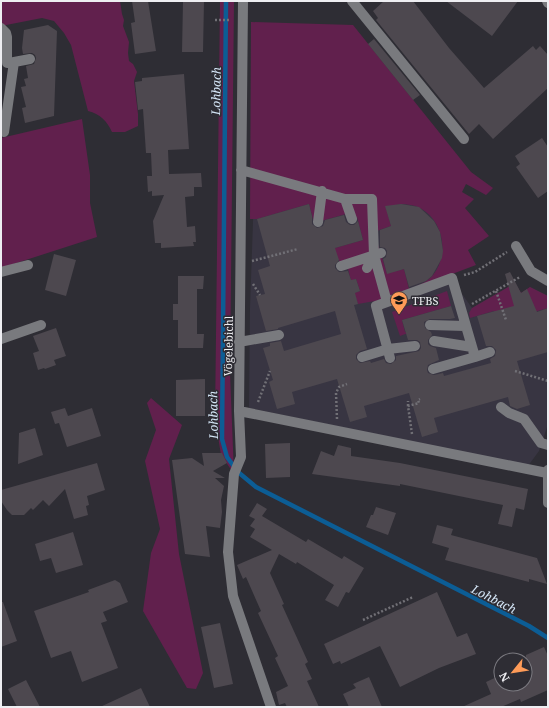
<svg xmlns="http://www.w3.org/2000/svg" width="549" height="708" font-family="'Noto Serif',serif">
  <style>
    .built { fill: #383542 }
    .green { fill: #61204d; fill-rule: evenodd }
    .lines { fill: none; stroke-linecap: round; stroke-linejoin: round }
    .stream { stroke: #0c5d95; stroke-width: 4.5 }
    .building { fill: #4d484f }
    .path { stroke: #717076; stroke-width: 2.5; stroke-dasharray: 2 2; stroke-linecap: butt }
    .minor { stroke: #797a7e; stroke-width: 10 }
    .labels { text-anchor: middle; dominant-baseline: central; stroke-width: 3; stroke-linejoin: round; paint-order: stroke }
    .poi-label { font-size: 11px; fill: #eeeef2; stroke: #2e2d34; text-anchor: start }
    .street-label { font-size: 11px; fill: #eeeef2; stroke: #2e2d34 }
    .water-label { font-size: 12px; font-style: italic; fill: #d4e5f6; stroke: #2e2d34 }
  </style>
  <rect width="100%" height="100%" fill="#2e2d34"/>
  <path class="built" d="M255,164L427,206L441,228L448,274L472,308L515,283L521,293L530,287L548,296V424L539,451L528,466L249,408L250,308Z"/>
  <path class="green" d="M1,1H120L122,14L124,20L123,26L129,42L128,53L129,61L133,64L137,72L134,81L138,114V126L125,132H112C107,121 100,114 88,111L71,45L64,33L54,21L42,18L1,26Z
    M220,1H234L230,373L234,474L221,455L215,418Z
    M251,22L353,25L471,172L493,188L486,195L466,184L462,192L474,199L465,208L489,236L468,250L476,265L386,299L358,304L354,293L360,291L356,279L351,281L348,269L342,270L339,260L328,250L363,240L357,217L346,214L314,223L309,204L257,219H250ZM401,204C407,204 414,205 420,208C443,220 450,254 433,275C427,282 418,286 409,289L404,269L387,273L374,232L391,226L386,207Z
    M82,119L90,175V203L97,237L1,268V138Z
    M515,283L521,293L530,287L548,296V308L497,323L494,311L470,318L469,313L472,308Z
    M447,291L451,306L402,320L405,332L408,333L400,336L392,312Z
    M151,398L182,425L169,459L179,554L203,673L196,689L187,688L143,611L151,553L160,529L145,461L156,430L147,403Z"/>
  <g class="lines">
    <path class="stream" d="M226,1L222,439L227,457L238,472L256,487L529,626L548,638"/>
  </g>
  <path class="building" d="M132,1H148L156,51L135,54L131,23L135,22Z
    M183,1H204L203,52H182Z
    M384,1H413L449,48L484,88L533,46L536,50L540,46L548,55V88L493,139L479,124L469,134L376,20L378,18L373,11Z
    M446,1H518L492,36Z
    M48,25L57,31L54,116L25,123L22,108L26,107L21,87L26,86L24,79L28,78L26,66L34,64L36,58L35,55L32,53L23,54L22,48L24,30Z
    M374,39L420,95L413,100L368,44Z
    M184,74L189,149L168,150L169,174L201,173L202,187H194V196L185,197L187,227L195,226L196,242H193L194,246L161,248V243H155L153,221L164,195L152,196V191L148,192L147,176H152L151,153H146L143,109L138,110L135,82L142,81V78Z
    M542,138L548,147V191L538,198L516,167L520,164L515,156Z
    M309,204L312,216V224L317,228L323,226L325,220L344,215L346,222L350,225H354L358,221L363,240L335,248L339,260L335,265V268L339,272L348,271L351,280L356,279L360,291L355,293L358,304L354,305L367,349L360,351L356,355V359L360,363L370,361L371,363L384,359L386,363L391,364L396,360V356L419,351L421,348L420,342L417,340H408L402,320L451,306L455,318L450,319H430L424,322L425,328L431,332L432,335L428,340V344L430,346L436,348L439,360L428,365L427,370L428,373L434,375L443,373L444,376L491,363L490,359L495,356L496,350L492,346H486L477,316L514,306L505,274L510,272L521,293L527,289L537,312L548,308V352L517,361L530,405L517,409L510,406L508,397L434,418L438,432L422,437L409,393L364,406L367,417L350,422L337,379L292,392L295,404L277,409L269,382L273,380L263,348L270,346V343L281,341L284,351L341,334L335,311L278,328V329L266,331L256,296L265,294L258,270L270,266L257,219Z
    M401,204L419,207L434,221L440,232L443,251L442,258L432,276L426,281L409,287L404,269L387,274L383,259L386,257L387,251L385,248L380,247V230L391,226L385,206Z
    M54,254L76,260L66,296L45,290Z
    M178,276H204L203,289H197V334H204L203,348H178V320H173V304H178Z
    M56,328L66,356L54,360L56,365L45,369L44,368L38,370L33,353L39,351L33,336Z
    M205,379V416H176V380Z
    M65,408L68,416L92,408L101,436L67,447L59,423L55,424L51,412Z
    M35,428L43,455L18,464L19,433Z
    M290,443V477L266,478L265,444Z
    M338,445L351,448V456L400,463L528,489L524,510L516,508L512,527L498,524L503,505L400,484V486L312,474L321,451L334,456Z
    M202,453H222L227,463L213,471L225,478H215L224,486L221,500L222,512L220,528L206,526L210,557L185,554L172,460L192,458L204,466Z
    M97,463L105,490L87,496L89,505L86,506L88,515L74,519L65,489L49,506L43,500L33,510L31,508L24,515H12L7,510L1,501V490Z
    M257,503L267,509L262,516L306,542L308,539L342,559L344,556L364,568L349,593L346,592L338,607L325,600L334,585L297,562L296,564L279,554L270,573L284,604L282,605L308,662L305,664L312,679L307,681L319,707H287L285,703L279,705L276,692L288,686L275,658L278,656L258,613L261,611L246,577L243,579L237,565L272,550L250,537L255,529L250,526L255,519L249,516Z
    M376,507L396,513L388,535L366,527L371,515H373Z
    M437,525L453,529L451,535L537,558L547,584L529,579V582L445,560L449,548L432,543Z
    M73,532L83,565L56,573L51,558L40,561L35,544Z
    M115,580L120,583L128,602L103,612L107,621L101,623L118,668L82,682L71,651L51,658L34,611L89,592L88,590Z
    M437,592L457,637L467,633L476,654L439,668L400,687L380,646L341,664L340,661L333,664L324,644Z
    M1,602H3L17,641L1,647Z
    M220,623L233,684L214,688L201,627Z
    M544,647L548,656V690L521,702L520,699L501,707H462L491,694L486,682L501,675V684H525L526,655Z
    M369,677L382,707H349L343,694L356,688L353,684Z
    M26,680L40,707H17L8,689Z
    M141,688L150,707H100Z"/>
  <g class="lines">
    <path class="path" d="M215,20H230
      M252,261L298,249
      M464,275L475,272L507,252
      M253,284L260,295
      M496,291L506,320
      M472,304L520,277
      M515,371L548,381
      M258,402L270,371
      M408,406V401
      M337,419L336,393L339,387L347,384
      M412,434L408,406L419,403L418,400L420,399
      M363,620L413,597"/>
    <path class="minor" d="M243,1L239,411L241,457L234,474L228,552L233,596L271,707
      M352,1L464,139
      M547,1L548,3
      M1,28L6,33L7,37V63
      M9,63L30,59
      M4,132L14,62
      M241,170L345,199H372L374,255L387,302L452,278L475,357L433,369
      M345,199L352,219
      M318,222L322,191
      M516,246L531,271L548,281
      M341,266L381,253
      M367,268L374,255
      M1,272L28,265
      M387,302L376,306L390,358
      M430,325L465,326
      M1,339L41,325
      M434,341L472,347
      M239,342L279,335
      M362,357L388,349L415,346
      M475,357L490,352
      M501,407L509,413L524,419L541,443L548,445
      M239,411L547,473
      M548,470V503"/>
  </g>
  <defs>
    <g id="school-pin" transform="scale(0.9)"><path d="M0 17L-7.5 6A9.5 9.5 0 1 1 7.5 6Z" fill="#fe9b58" stroke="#2e2d34"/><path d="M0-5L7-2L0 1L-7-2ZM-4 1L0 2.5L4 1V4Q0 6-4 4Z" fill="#111"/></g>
  </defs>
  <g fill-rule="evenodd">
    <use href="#school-pin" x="399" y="300"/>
  </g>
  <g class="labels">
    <g class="poi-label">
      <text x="412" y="300">TFBS</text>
    </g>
    <g class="street-label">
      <text transform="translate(228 346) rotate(-89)">Vögelebichl</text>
    </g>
    <g class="water-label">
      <text transform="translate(216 91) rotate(-89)">Lohbach</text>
      <text transform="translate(213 415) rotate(-91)">Lohbach</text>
      <text transform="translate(494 599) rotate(27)">Lohbach</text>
    </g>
  </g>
  <rect width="549" height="708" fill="none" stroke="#eeeef2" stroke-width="4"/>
  <g transform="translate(513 672) rotate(240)"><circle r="19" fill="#2e2d34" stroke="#7b7a80"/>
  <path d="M0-3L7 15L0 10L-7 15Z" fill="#fe9b58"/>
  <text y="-6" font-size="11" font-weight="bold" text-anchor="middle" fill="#eeeef2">N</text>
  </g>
</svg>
